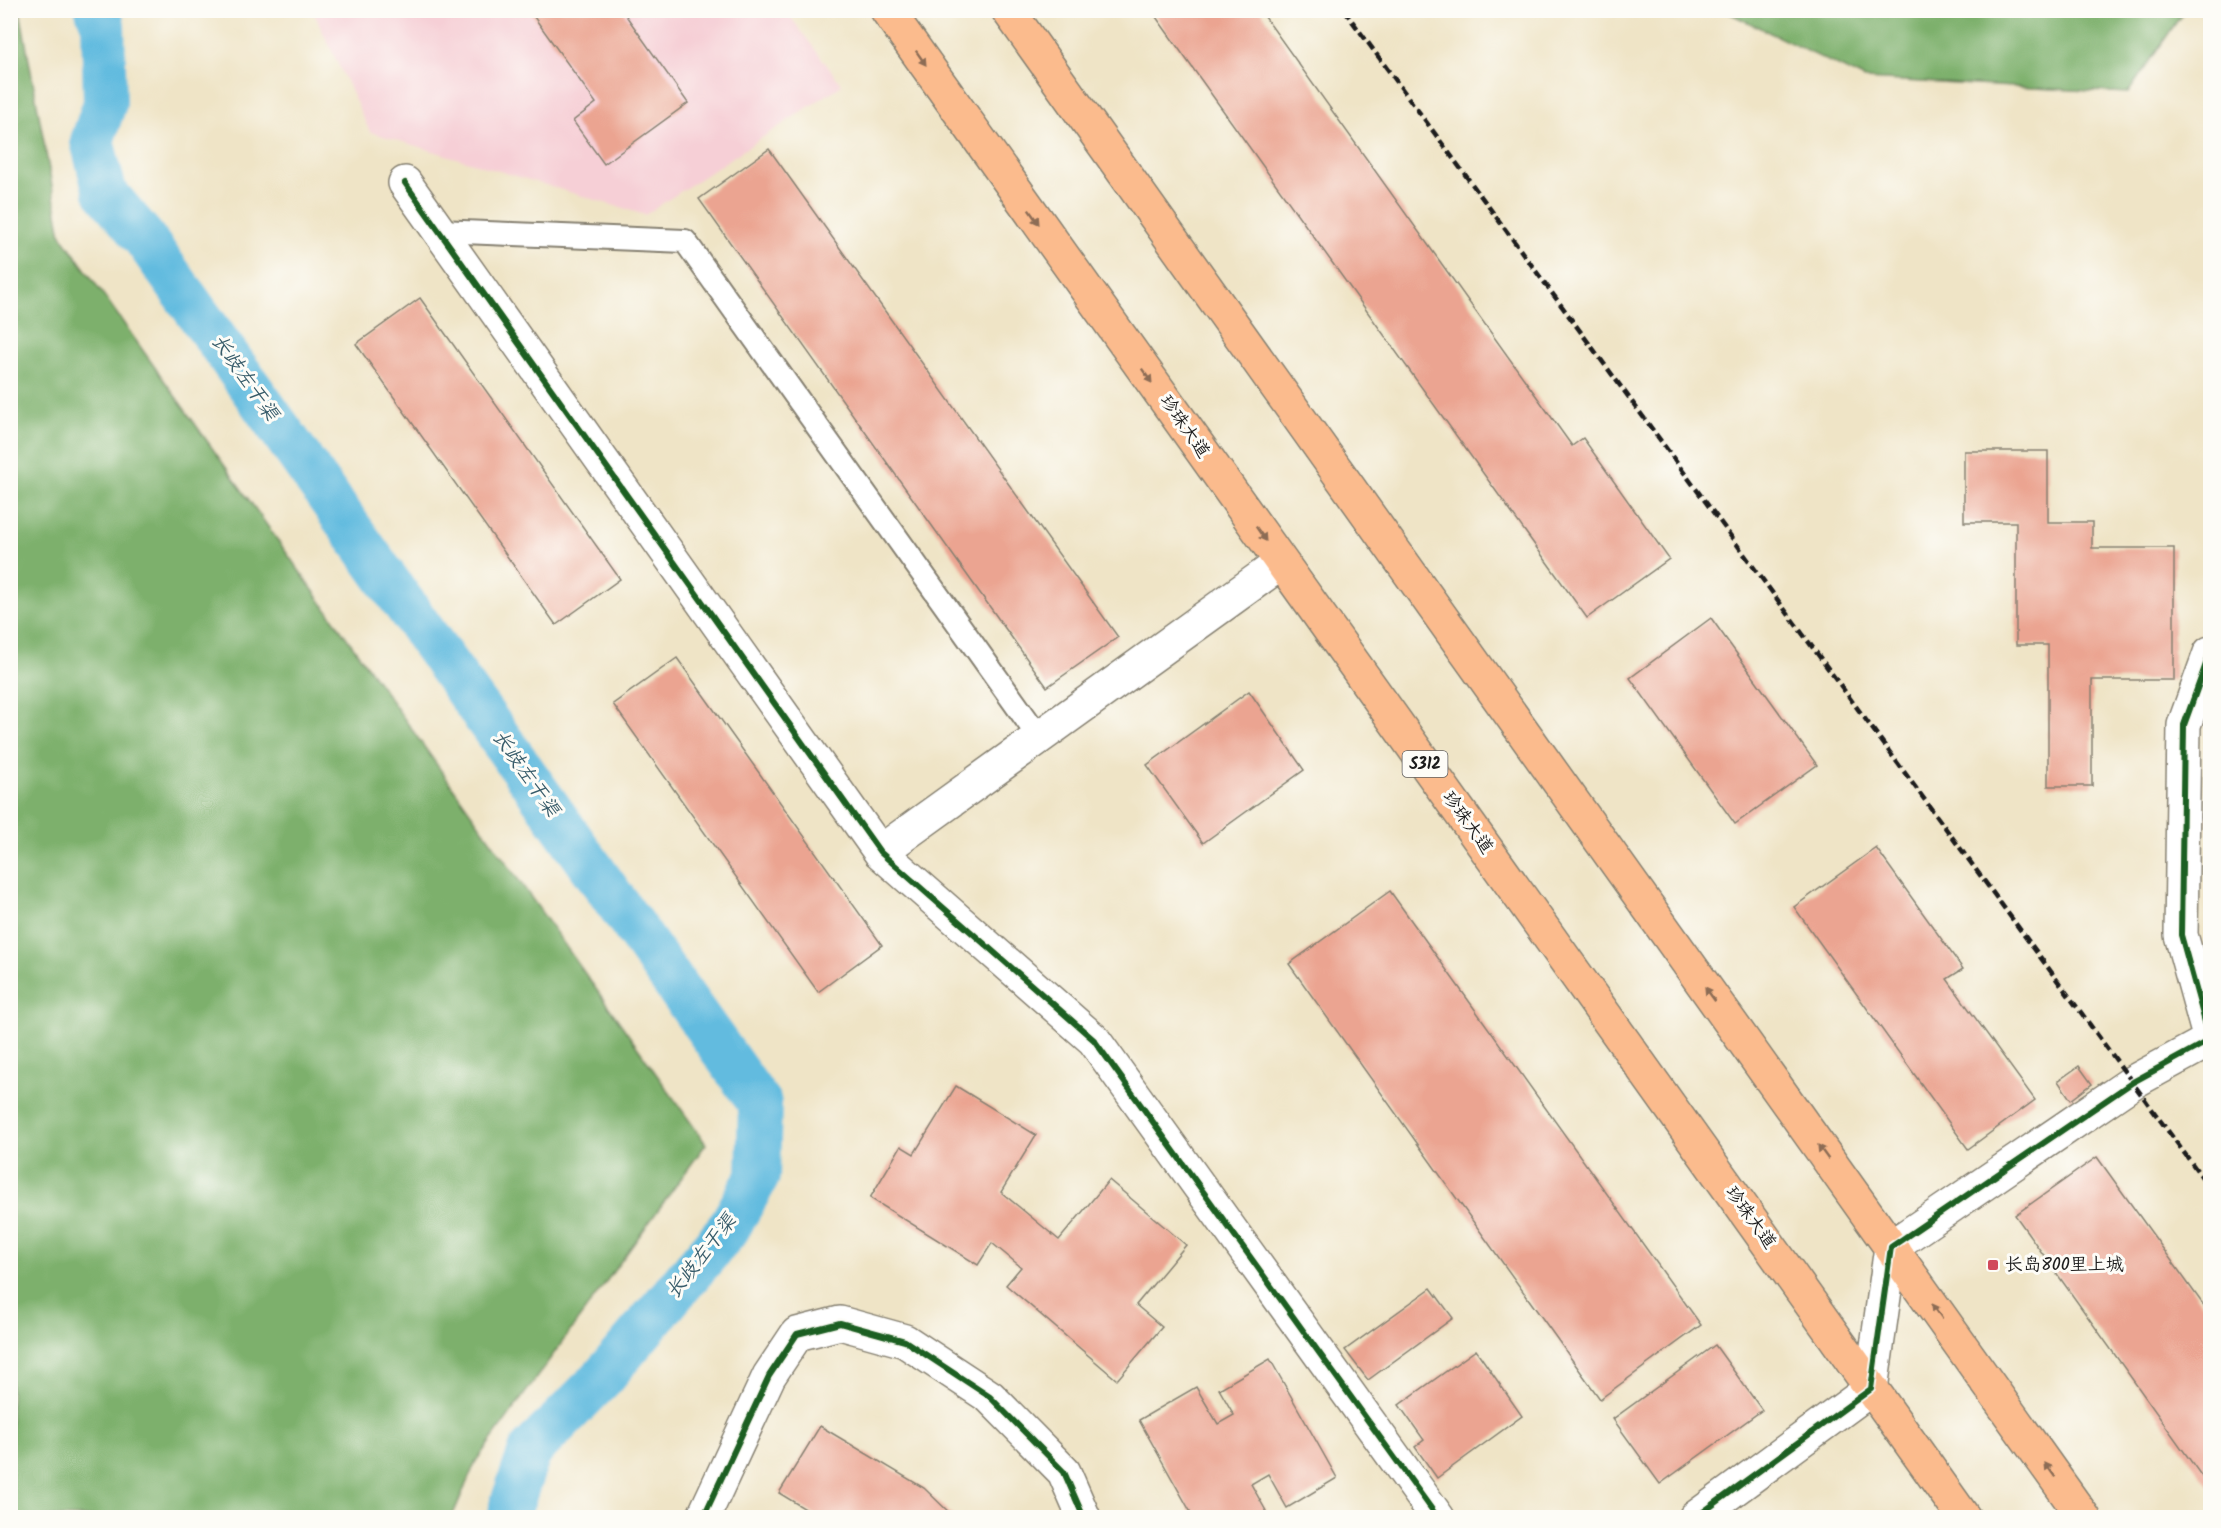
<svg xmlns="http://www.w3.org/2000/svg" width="2221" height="1528" font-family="Kalam,'LXGW WenKai TC',sans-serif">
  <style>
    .built { fill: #f6cfd6 }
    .forest { fill: #7db06c; stroke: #4c6644; stroke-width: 1.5 }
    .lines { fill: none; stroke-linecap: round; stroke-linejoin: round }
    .canal { stroke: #62bbdf; stroke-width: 44 }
    .building { fill: #eba491 }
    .service-casing { stroke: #868071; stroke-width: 26 }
    .minor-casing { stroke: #868071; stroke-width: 36 }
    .primary-casing { stroke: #868071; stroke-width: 36 }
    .service { stroke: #fff; stroke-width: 22 }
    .minor { stroke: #fff; stroke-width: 33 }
    .primary { stroke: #fbbb8d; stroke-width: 33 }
    .rail { stroke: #1c1c1c; stroke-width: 4.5; stroke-dasharray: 9 4.5; stroke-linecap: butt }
    .cycleway-casing { stroke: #fdfcf7; stroke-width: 10 }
    .cycleway { stroke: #1b5e20; stroke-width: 6 }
    .oneway { fill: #8c6c54 }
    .poi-dot { fill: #d1495b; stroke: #fdfcf7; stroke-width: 2 }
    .labels { text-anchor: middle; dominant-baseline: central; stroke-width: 6; stroke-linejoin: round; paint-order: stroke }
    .shield { fill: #fdfcf7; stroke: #605f5e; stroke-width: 1.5 }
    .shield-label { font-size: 16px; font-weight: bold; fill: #1c1c1c }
    .street-label { font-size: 18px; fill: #1c1c1c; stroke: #fdfcf7 }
    .poi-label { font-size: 18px; fill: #1c1c1c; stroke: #fdfcf7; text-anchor: start }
    .water-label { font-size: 20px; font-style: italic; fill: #385c6a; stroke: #fdfcf7 }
  </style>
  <rect width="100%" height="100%" fill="#fdfcf7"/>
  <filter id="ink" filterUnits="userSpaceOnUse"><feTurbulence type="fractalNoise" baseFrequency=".0167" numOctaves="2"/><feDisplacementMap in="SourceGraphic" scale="12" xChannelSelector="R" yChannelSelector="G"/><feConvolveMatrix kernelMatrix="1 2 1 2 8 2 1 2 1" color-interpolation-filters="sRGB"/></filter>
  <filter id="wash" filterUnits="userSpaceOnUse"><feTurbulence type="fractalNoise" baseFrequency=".008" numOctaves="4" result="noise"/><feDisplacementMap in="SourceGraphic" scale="24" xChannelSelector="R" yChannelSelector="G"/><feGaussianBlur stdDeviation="1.35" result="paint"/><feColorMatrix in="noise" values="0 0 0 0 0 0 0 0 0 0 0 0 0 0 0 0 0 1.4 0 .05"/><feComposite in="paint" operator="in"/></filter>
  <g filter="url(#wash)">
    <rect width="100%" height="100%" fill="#efe4c6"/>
    <path class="built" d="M313,11H786L842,85L645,215L370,132Z"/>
    <path class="forest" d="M10,11H20L61,235L706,1144L476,1461L452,1517H11Z
      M1725,11H2184L2128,93L1865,79Z"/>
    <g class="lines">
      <path class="canal" d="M97,10L103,25L105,103L92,141L105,192L144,238L760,1104L758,1176L728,1229L603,1377L530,1451L511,1506L510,1518"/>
    </g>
    <g id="blocks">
      <path class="building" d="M529,10H622L688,103L604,164L573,121L596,103Z
        M1151,10H1260L1572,446L1583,438L1669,559L1587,618Z
        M769,149L1118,637L1047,687L699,199Z
        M420,298L620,579L556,625L356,344Z
        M1964,451H2048V522H2092V548H2174V680H2092V786H2048V645H2016V522H1964Z
        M1711,618L1817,765L1735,824L1630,678Z
        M677,658L882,945L818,992L613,704Z
        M1249,691L1304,770L1203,843L1147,765Z
        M2210,809V830L2209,831L2206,810Z
        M1876,848L1963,969L1947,979L2035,1100L1968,1149L1794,907Z
        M1390,891L1701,1325L1600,1399L1289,964Z
        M2079,1066L2092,1084L2071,1100L2058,1081Z
        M956,1086L1036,1135L1001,1192L1059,1240L1109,1180L1186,1245L1136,1305L1162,1327L1117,1380L1006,1285L1021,1267L992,1243L978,1265L870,1198L901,1146L914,1154Z
        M2097,1157L2210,1314V1488L2015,1215Z
        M1431,1288L1453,1318L1368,1380L1345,1350Z
        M1715,1345L1762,1410L1660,1484L1613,1419Z
        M1476,1350L1522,1416L1437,1478L1415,1447L1424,1440L1399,1405Z
        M1270,1359L1337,1478L1287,1508L1268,1474L1251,1484L1270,1518H1194L1139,1420L1196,1387L1218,1424L1234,1415L1219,1389Z
        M820,1426L924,1488L955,1518H820L779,1493Z"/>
    </g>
  </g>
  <g filter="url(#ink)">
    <use href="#blocks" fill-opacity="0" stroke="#868071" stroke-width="1.5"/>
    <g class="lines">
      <g class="service-casing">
        <path id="service" d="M439,231L685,241L1039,737"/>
      </g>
      <g class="minor-casing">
        <path id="minor" d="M405,183L880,852L1094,1040L1438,1518
          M880,852L1281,563
          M703,1518L769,1376L797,1334L840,1323L905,1341L990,1397L1064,1472L1084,1518
          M1695,1518L1871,1389L1891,1247L2133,1082L2210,1040L2181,935L2184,725L2210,653"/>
      </g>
      <g class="primary-casing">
        <path id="primary" d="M887,10L1964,1518
          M1008,10L2084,1518"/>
      </g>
      <use href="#service" class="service"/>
      <use href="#minor" class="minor"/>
      <use href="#primary" class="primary"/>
      <path class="rail" d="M1344,10L2210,1188"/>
      <g class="cycleway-casing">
        <path id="cycleway" d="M405,183L880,852L1094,1040L1438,1518
          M703,1518L769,1376L797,1334L840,1323L905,1341L990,1397L1064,1472L1084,1518
          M1695,1518L1871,1389L1891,1247L2133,1082L2210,1040L2181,935L2184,725L2210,653"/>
      </g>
      <use href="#cycleway" class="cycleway"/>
    </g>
    <defs><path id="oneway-solid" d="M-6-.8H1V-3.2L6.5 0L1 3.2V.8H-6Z" transform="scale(1.5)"/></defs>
    <g class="oneway">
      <use href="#oneway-solid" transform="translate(921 58) rotate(55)"/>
      <use href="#oneway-solid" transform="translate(1034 217) rotate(55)"/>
      <use href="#oneway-solid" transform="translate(1147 376) rotate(55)"/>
      <use href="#oneway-solid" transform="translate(1261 534) rotate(55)"/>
      <use href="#oneway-solid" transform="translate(1710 994) rotate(-126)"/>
      <use href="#oneway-solid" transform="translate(1823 1152) rotate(-126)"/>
      <use href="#oneway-solid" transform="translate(1937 1311) rotate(-126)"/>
      <use href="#oneway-solid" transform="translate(2050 1470) rotate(-126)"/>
    </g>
  </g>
  <rect class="poi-dot" x="1987" y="1259" width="12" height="12" rx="3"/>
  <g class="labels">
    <rect class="shield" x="1402.5" y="751" width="45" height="26" rx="4.5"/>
    <g class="shield-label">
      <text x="1425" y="764">S312</text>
    </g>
    <g class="street-label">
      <text transform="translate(1184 427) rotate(55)">珍珠大道</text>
      <text transform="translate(1467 823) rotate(54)">珍珠大道</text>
      <text transform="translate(1750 1218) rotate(54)">珍珠大道</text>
    </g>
    <g class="poi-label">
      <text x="2005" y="1265">长岛800里上城</text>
    </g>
    <g class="water-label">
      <text transform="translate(244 378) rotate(55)">长歧左干渠</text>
      <text transform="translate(525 774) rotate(55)">长歧左干渠</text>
      <text transform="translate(702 1257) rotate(-52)">长歧左干渠</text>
    </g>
  </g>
  <rect width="2221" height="1528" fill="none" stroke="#fdfcf7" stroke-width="36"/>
</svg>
